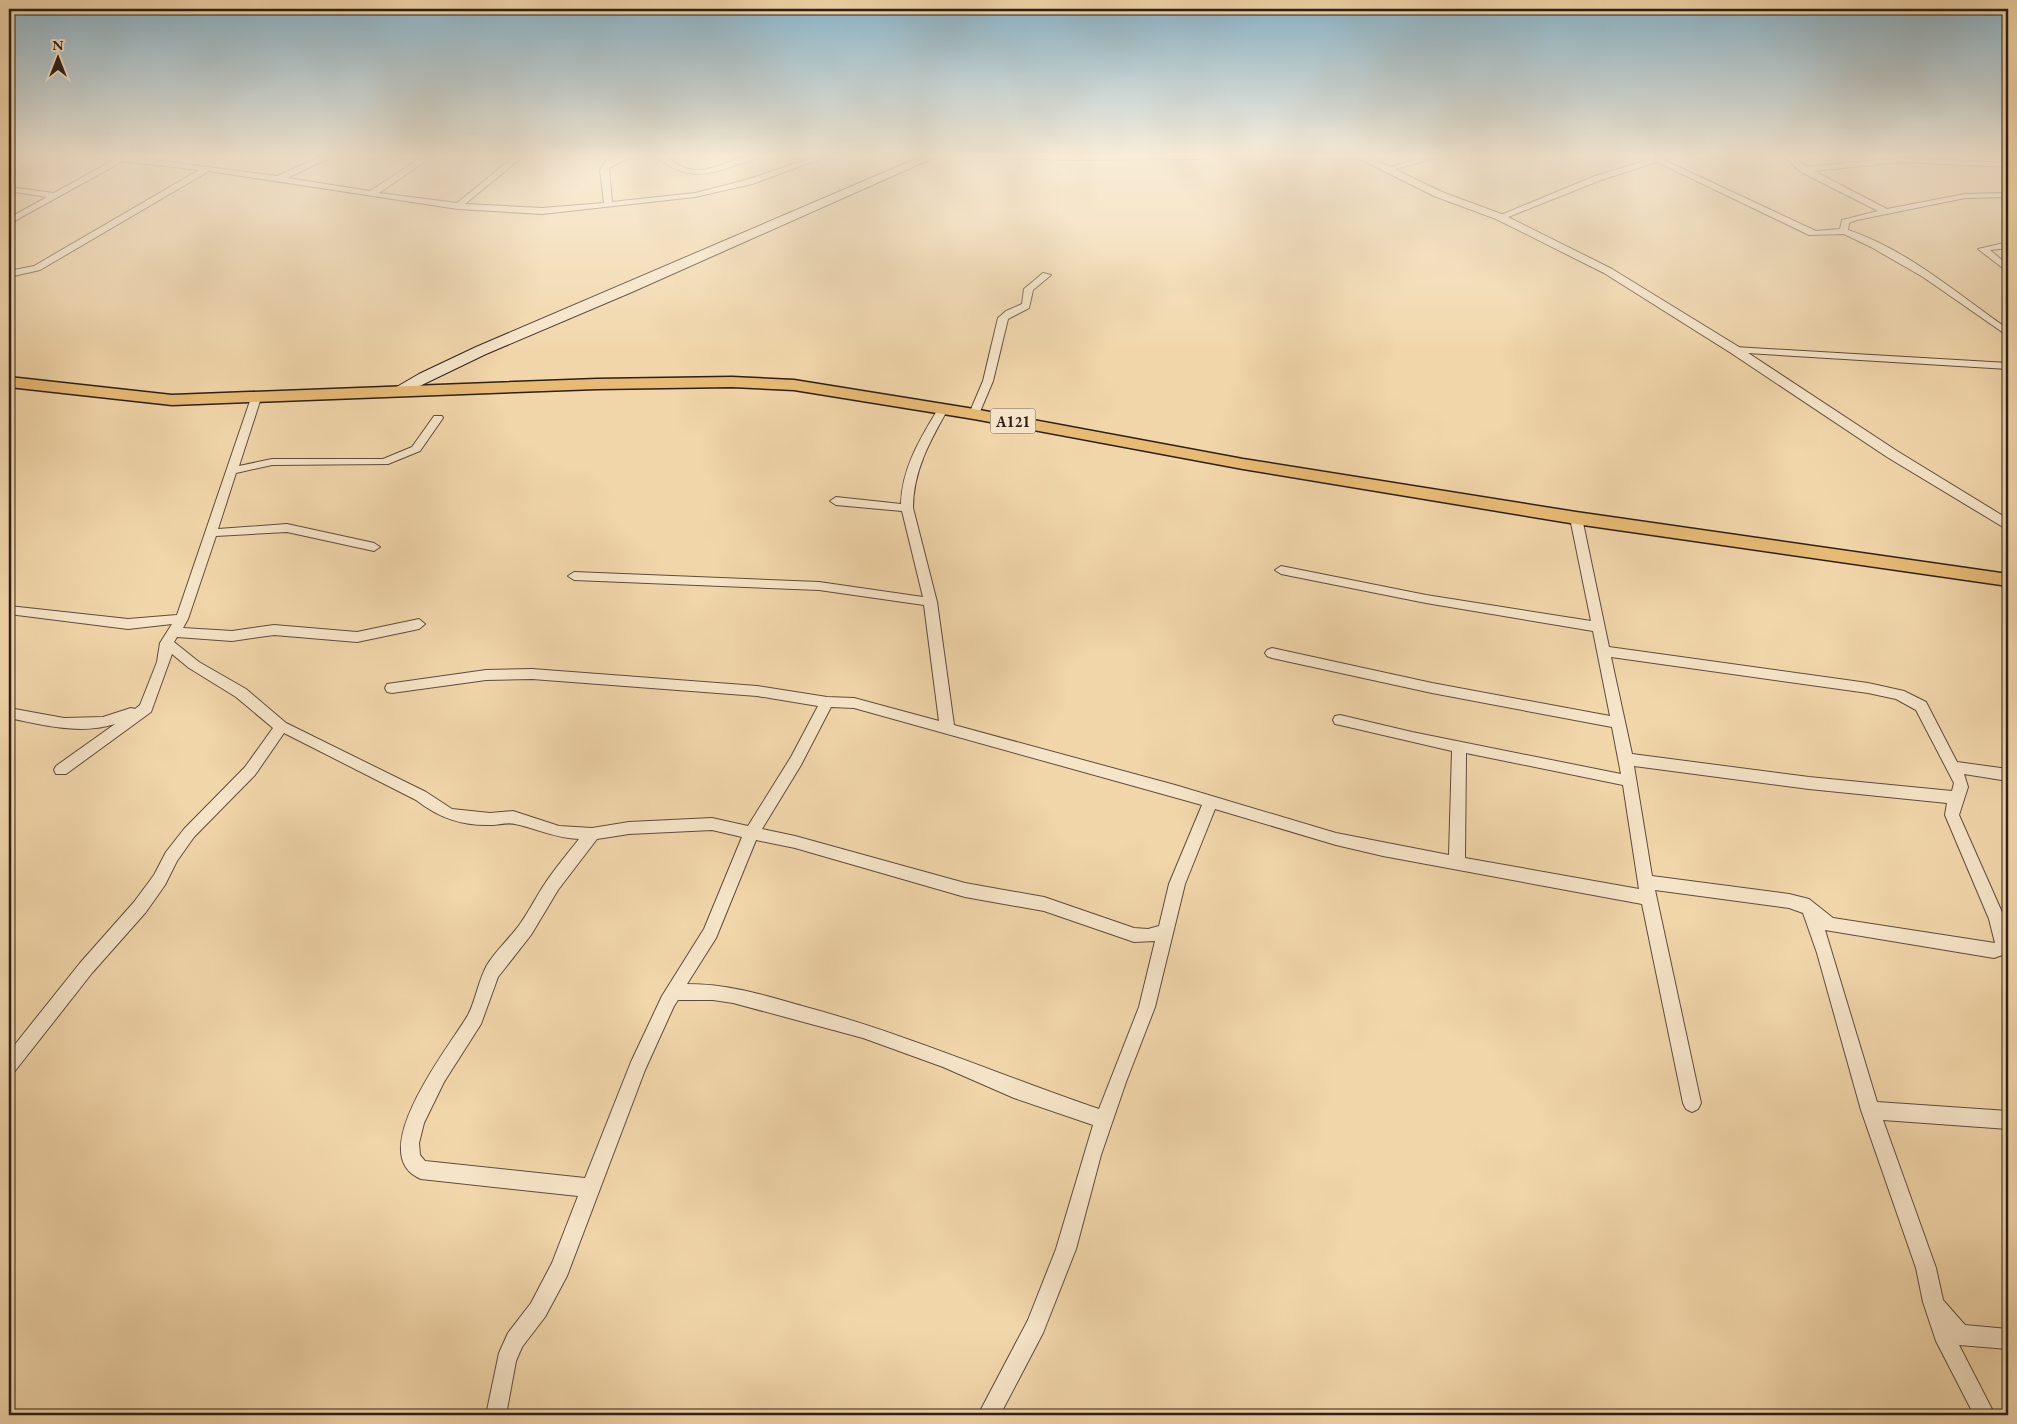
<svg xmlns="http://www.w3.org/2000/svg" width="2017" height="1424" font-family="'EB Garamond',serif">
  <style>
    .lines { fill: none; stroke-linecap: round; stroke-linejoin: round }
    .minor-casing { stroke: #5f4c3c; stroke-width: 2 }
    .tertiary-casing { stroke: #5f4c3c; stroke-width: 2 }
    .secondary-casing { stroke: #2e1e18; stroke-width: 2 }
    .primary-casing { stroke: #2e1e18; stroke-width: 3 }
    .minor { fill: #f6e4c8; fill-rule: evenodd }
    .tertiary { fill: #f6e4c8; fill-rule: evenodd }
    .secondary { fill: #f6e4c8; fill-rule: evenodd }
    .primary { fill: #e8bb75; fill-rule: evenodd }
    .labels { text-anchor: middle; dominant-baseline: central; stroke-width: 4; stroke-linejoin: round; paint-order: stroke }
    .shield { fill: #f6e4c8; stroke: #6a594d; stroke-width: 1 }
    .shield-label { font-size: 15px; font-weight: bold; fill: #2e1e18 }
  </style>
  <rect width="100%" height="100%" fill="#f1d6aa"/>
  <filter id="stains"><feTurbulence type="fractalNoise" baseFrequency=".004" numOctaves="4"/><feColorMatrix values="0 0 0 0 .2 0 0 0 0 .09 0 0 0 0 .02 0 0 0 .5 -.17"/></filter>
  <radialGradient id="worn" r=".72"><stop offset=".6" stop-color="#630" stop-opacity="0"/><stop offset="1" stop-color="#630" stop-opacity=".3"/></radialGradient>
  <g class="lines">
    <g class="minor-casing">
      <path id="minor" d="M20,154H29L9,165V160Z
        M126,154H130V157L277,176L327,154H337L287,178L370,191L427,154H436L379,193L457,203L517,154H526L465,204L542,208L604,203L600,170L610,154H618L616,158L630,154H643L622,161L609,168L612,202L695,193L746,180L823,154H834L752,184L695,197L542,214L458,209L209,171L40,270L9,277V271L34,266L199,170L123,161L9,224V218L47,197L9,191V187L54,193L114,160L113,156Z
        M652,154C669,153 678,170 695,170C719,171 740,153 764,154C757,159 747,162 739,164C702,178 683,179 652,154Z
        M958,154L1203,155L1207,157L1203,159L1065,160L962,156Z
        M1437,154H1449L1388,171L1384,169Z
        M1668,154H1680L1664,160L1816,231L1840,229L1842,220L1878,211L1801,172L1782,154H1790L1807,167L1900,158L2008,163V167L1900,162L1814,171L1887,209L1965,194L2008,193V197L1965,198L1857,220L1849,223L1848,230C1908,250 1957,294 2008,329V336L1923,277L1871,247L1844,234L1809,235L1657,162L1601,180L1503,219L1496,217L1595,176Z
        M2008,242V248L1990,250L2008,265V272L1978,249Z
        M1043,273L1051,275L1033,290L1029,308L1008,319L993,381L979,414L978,416H970L969,414L983,381L998,318L1006,311L1022,304L1024,289Z
        M1735,347L2008,363V369L1731,352V348Z
        M256,395L261,398L239,466L272,459H383L412,447L434,416H442L443,418L420,451L388,464L272,465L236,473L218,529L287,524L374,543L380,547L374,551L287,532L216,536L188,619L183,628L232,631L274,625L357,632L419,619L425,624L419,629L357,642L274,635L232,641L177,637L174,642L199,662L246,689L286,723L426,792L452,809L490,813L513,811L559,826L592,828L629,822L712,818L748,826L791,757L818,706L757,696L532,679L486,680L392,693L387,692L385,688L387,684L486,670L532,669L757,686L827,697L854,698L939,721L924,605L819,590L574,580L568,576L574,572L819,582L923,597L902,511L836,505L830,501L836,497L901,504C902,468 920,439 938,409L943,406L948,409C930,441 913,471 913,508L937,602L954,725L1175,785L1336,833L1449,855L1452,751L1340,725L1335,724L1333,720L1335,716L1340,715L1412,732L1621,774L1612,727L1432,693L1272,658L1267,656L1265,653L1267,650L1272,648L1432,683L1610,716L1593,631L1426,603L1281,574L1275,570L1281,566L1426,595L1591,621L1570,518L1576,514L1582,518L1609,647L1868,683L1904,691L1926,702L1957,762L2008,769V781L1964,774L1968,787L1959,815L2005,919L2008,929V953L1994,958L1825,930L1877,1102L2008,1111V1129L1883,1120L1936,1268L1943,1300L1965,1325L2008,1329V1349L1959,1345L1995,1415H1974L1936,1341L1923,1302L1916,1268L1861,1110L1817,953L1803,913L1789,908L1655,890L1701,1103L1698,1109L1692,1112L1686,1109L1683,1103L1642,904L1383,856L1336,845L1215,809L1185,884L1155,1007L1126,1082L1101,1155L1076,1249L1043,1333L1000,1415H978L1028,1320L1056,1249L1093,1125L1014,1098L943,1067L863,1038L733,1003L713,1000H678L674,1006L645,1070L567,1276L545,1317L522,1347L516,1361L506,1415H486L499,1353L508,1333L531,1303L552,1263L578,1196L421,1179C362,1155 450,1046 468,1015C476,1000 478,981 487,965C496,950 510,938 520,924C530,910 537,895 546,882C556,867 568,853 579,839C555,838 538,829 515,824C508,822 499,825 492,825C462,826 439,818 416,800L284,733L255,775L194,837L177,861L165,885L146,912L92,973L15,1071L9,1073V1052L80,963L134,902L154,875L166,852L184,829L245,767L273,728L236,697L189,668L172,654L151,712L66,774H56L54,770L56,766L115,724C80,735 43,725 9,718V708L64,718L103,717L131,708L135,709L140,705L157,662L160,643L172,624L128,629L9,614V606L128,619L177,615L251,398ZM1611,657L1868,693L1896,699L1916,710L1954,783L1952,791L1809,777L1632,754ZM831,707L854,708L1202,805L1169,884L1159,926L1148,929L1134,928L1044,897L965,883L795,836L762,829L801,765ZM1466,753L1623,785L1639,889L1465,858ZM1634,766L1809,789L1947,803L1945,815L1989,919L1995,943L1833,918L1809,899L1789,894L1652,876ZM712,830L742,837L704,929L662,996L631,1062L585,1178L425,1161L420,1155L419,1143L424,1123L444,1082L481,1024L498,977L531,935L558,890L597,839L629,834ZM756,840L795,848L965,897L1044,911L1134,942L1155,941L1139,1007L1099,1109C999,1075 904,1033 802,1006C764,995 728,984 687,984L716,938Z"/>
    </g>
    <g class="tertiary-casing">
      <path id="tertiary" d="M1350,154H1363L1442,192L1504,215L1612,269L1739,347L1897,451L2008,519V530L1887,457L1731,353L1604,273L1496,219L1434,196Z"/>
    </g>
    <g class="secondary-casing">
      <path id="secondary" d="M927,154H942L632,292L486,354L401,395H391L388,392L419,374L476,347Z"/>
    </g>
    <g class="primary-casing">
      <path id="primary" d="M9,377L172,395L597,379L732,377L794,380L974,409L1243,459L1576,512L2008,574V586L1576,524L1243,469L974,419L794,390L732,387L597,389L172,405L9,387Z"/>
    </g>
    <use href="#minor" class="minor"/>
    <use href="#tertiary" class="tertiary"/>
    <use href="#secondary" class="secondary"/>
    <use href="#primary" class="primary"/>
  </g>
  <linearGradient id="sky" x2="0" y2="1"><stop stop-color="#89b6ce"/><stop offset="0.44" stop-color="#f9edd9"/><stop offset="1" stop-color="#f9edd9" stop-opacity="0"/></linearGradient>
  <rect width="2017" height="353" fill="url(#sky)"/>
  <g class="labels">
    <rect class="shield" x="990.5" y="408.5" width="45" height="25" rx="4"/>
    <g class="shield-label">
      <text x="1013" y="421">A121</text>
    </g>
  </g>
  <rect width="2017" height="1424" fill="none" stroke="#f1d6aa" stroke-width="30"/>
  <rect x="10" y="10" width="1997" height="1404" fill="none" stroke="#2e1e18" stroke-width="2.5"/>
  <rect x="15" y="15" width="1987" height="1394" fill="none" stroke="#2e1e18"/>
  <g transform="translate(58 58)" stroke="#f6e4c8" stroke-width="4" paint-order="stroke">
  <path d="M0-4L9 19L0 12L-9 19Z" fill="#2e1e18"/>
  <text y="-8" font-size="14" font-weight="bold" text-anchor="middle" fill="#2e1e18">N</text>
  </g>
  <rect width="100%" height="100%" filter="url(#stains)"/>
  <rect width="100%" height="100%" fill="url(#worn)"/>
</svg>
